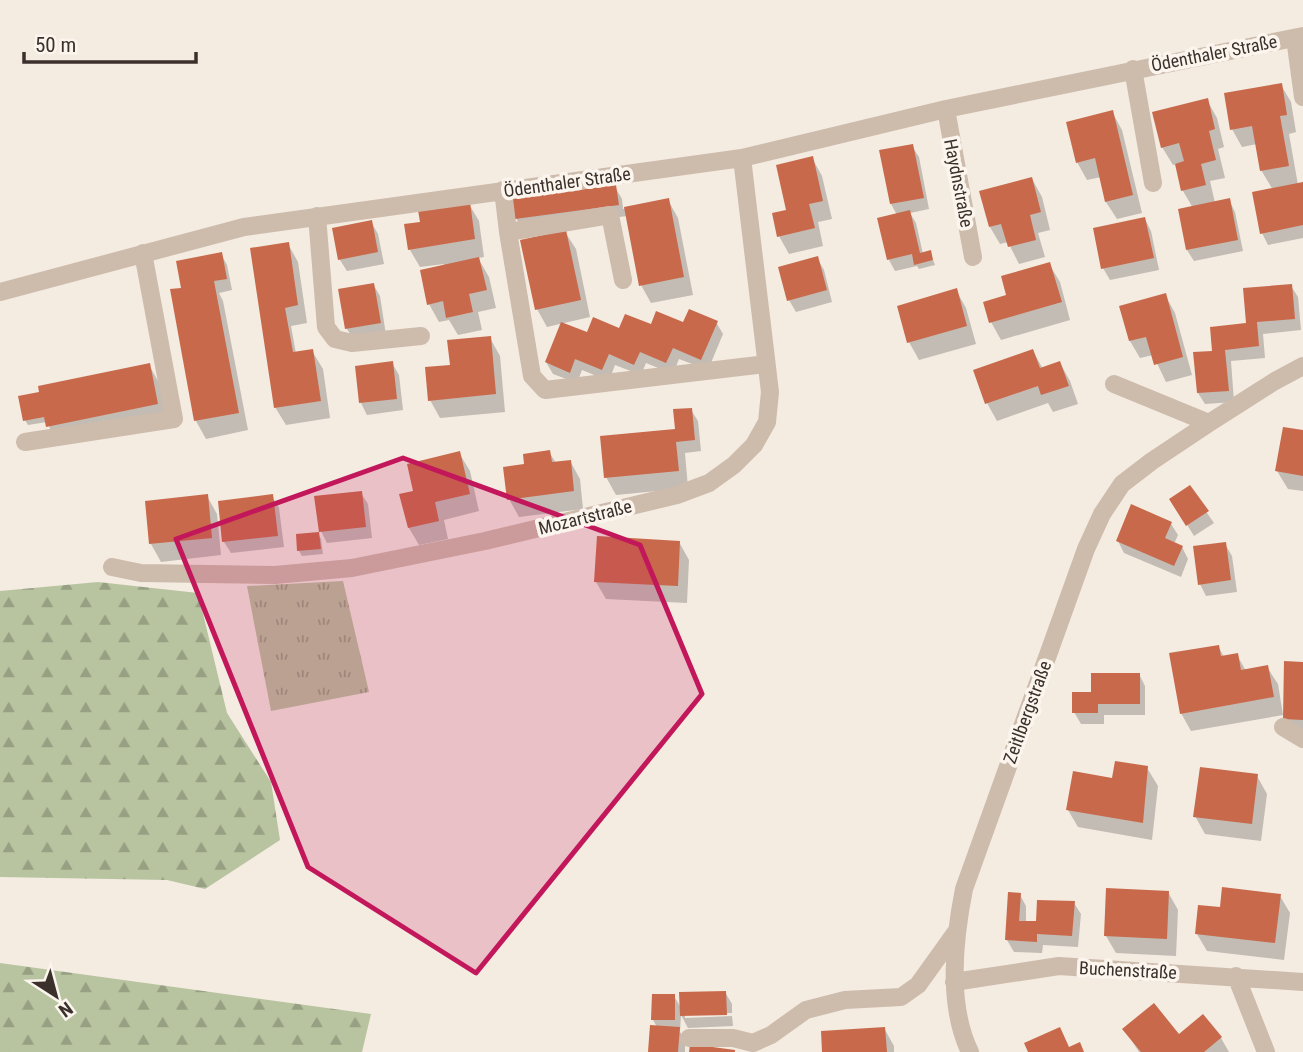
<svg xmlns="http://www.w3.org/2000/svg" width="1303" height="1052" font-family="'Roboto Condensed',sans-serif">
  <style>
    .forest { fill: url(#forest-firs) }
    .park { fill: url(#park-tufts) }
    .shadow { fill: #0003 }
    .building { fill: #c8694b }
    .lines { fill: none; stroke-linecap: round; stroke-linejoin: round }
    .minor { stroke: #cdbbac; stroke-width: 18 }
    .marked { fill: #c2185b; fill-opacity: 0.2; stroke: #c2185b; stroke-width: 5; stroke-linejoin: round }
    .labels { text-anchor: middle; dominant-baseline: central; stroke-width: 7; stroke-linejoin: round; paint-order: stroke }
    .street-label { font-size: 18px; fill: #3b302b; stroke: #fbf5ee }
  </style>
  <defs>
    <pattern id="forest-firs" width="22" height="20" patternUnits="userSpaceOnUse" patternTransform="scale(1.75)"><rect width="22" height="20" fill="#b8c4a0"/><path d="M5 1l3.5 6h-7zM16 11l3.5 6h-7z" fill="#97a083"/></pattern>
    <pattern id="park-tufts" width="24" height="20" patternUnits="userSpaceOnUse" patternTransform="scale(1.75)"><rect width="24" height="20" fill="#b8c4a0"/><path d="M3 7l-1-3M5 7V3M7 7l1-3M15 17l-1-3M17 17v-4M19 17l1-3" fill="none" stroke="#97a083"/></pattern>
  </defs>
  <rect width="100%" height="100%" fill="#f4ebe1"/>
  <path class="forest" d="M98,582L198,593L227,713L271,782L280,840L205,889L167,880L0,877V591Z
    M0,963L371,1014L362,1052H0Z"/>
  <path class="park" d="M343,581L369,692L271,711L247,586Z"/>
  <path class="shadow" d="M1281,85L1291,102L1296,132L1289,134L1298,185L1303,184V238L1268,245L1262,233L1273,190L1261,170L1257,144L1242,147L1232,129Z
    M1207,100L1217,118L1224,147L1218,149L1225,178L1210,181L1215,203L1229,200L1235,212L1243,251L1194,261L1187,250L1193,208L1183,191L1177,164L1173,165L1162,147Z
    M1112,112L1122,130L1142,213L1117,219L1106,202L1101,177L1087,180L1077,162Z
    M912,146L919,157L929,209L910,213L916,223L923,254L930,252L935,265L919,269L917,266L895,271L889,260L879,219L897,215L891,204Z
    M812,158L822,176L832,219L818,222L823,246L789,254L779,236Z
    M1032,179L1042,197L1050,230L1038,233L1045,257L1019,264L1008,242L1000,244L990,227Z
    M615,187L622,199L623,209L668,200L678,218L693,295L651,303L641,285L627,216L523,230L516,218Z
    M469,204L479,221L484,257L478,258L489,277L496,308L478,312L482,330L458,335L449,320L439,322L429,304L444,264L420,267L410,250L422,223Z
    M1145,219L1151,231L1159,270L1110,280L1103,268Z
    M371,222L378,234L384,264L347,271L340,260L334,229Z
    M565,232L576,249L590,317L547,327L537,309Z
    M288,244L298,262L307,323L291,326L296,354L312,351L323,369L330,418L286,425L275,407Z
    M221,254L227,265L232,290L219,293L223,301L248,430L206,439L196,421L172,291L183,288Z
    M817,258L824,270L832,302L796,312L789,300Z
    M1049,264L1060,282L1070,320L1001,340L991,322L1009,296Z
    M373,284L380,296L386,335L354,340L347,329L340,290Z
    M1291,286L1298,297L1301,330L1263,334L1265,358L1231,361L1234,402L1205,404L1198,393L1214,352Z
    M956,290L966,308L976,344L919,360L909,342Z
    M1165,295L1175,313L1192,375L1166,382L1153,355L1140,358L1130,341L1121,307Z
    M716,322L723,334L708,370L679,359L673,374L646,363L641,375L615,365L609,381L582,370L577,383L553,374L546,362L588,334L652,326Z
    M490,338L500,356L505,412L440,418L430,400L452,366Z
    M1033,351L1043,369L1060,363L1070,381L1078,404L1053,412L1048,403L997,421L987,403Z
    M392,363L399,375L403,410L367,415L361,403L357,367Z
    M149,365L159,383L166,422L111,433L103,420L104,427L54,437L47,422L28,425L25,420Z
    M691,410L698,421L701,451L685,453L688,488L616,495L606,477L677,431Z
    M1303,432V491L1288,489L1277,471Z
    M549,452L556,463L570,461L580,479L583,509L519,517L509,499L526,466Z
    M459,453L470,471L479,511L444,520L448,539L419,545L409,528L402,495L415,492Z
    M1189,487L1214,523L1194,536L1171,499Z
    M361,493L368,504L372,538L327,543L321,531Z
    M207,496L217,514L221,555L161,562L151,544L147,502Z
    M272,496L279,508L284,547L231,553L224,542L219,503Z
    M1171,524L1178,535L1174,544L1182,547L1188,559L1181,577L1124,553L1118,541Z
    M318,534L321,539L323,554L302,556L299,551Z
    M679,542L689,560L687,603L606,599L596,582Z
    M1225,544L1232,556L1237,592L1206,596L1200,584Z
    M1218,646L1224,657L1237,655L1246,671L1267,667L1278,684L1283,715L1191,731L1181,713Z
    M1303,664V731L1285,719Z
    M1139,674L1145,686V715H1104V724H1081L1074,712L1093,694Z
    M1147,768L1158,786L1152,840L1078,827L1068,810Z
    M1257,776L1267,794L1261,841L1205,834L1195,816Z
    M1168,892L1178,910L1176,956L1116,953L1106,936Z
    M1020,895L1026,906V923H1038L1074,903L1081,914L1078,947L1043,945L1042,953L1014,952L1007,940Z
    M1280,896L1290,913L1284,960L1207,951L1197,934L1222,909Z
    M725,992L732,1004V1013L685,1014V1018L732,1016L733,1026L688,1028L681,1015L680,1032L685,1040V1052H650L657,1027L653,1020L674,996L681,1008Z
    M884,1028L894,1046V1052H824Z
    M1124,1029L1179,1036L1221,1038L1229,1052H1139Z"/>
  <path class="building" d="M1282,83L1287,115L1280,116L1289,166L1260,171L1252,126L1230,130L1224,93Z
    M1208,98L1215,129L1209,131L1216,160L1201,164L1206,185L1181,191L1175,164L1184,161L1179,143L1161,148L1152,112Z
    M1113,110L1133,195L1105,202L1095,158L1076,163L1066,122Z
    M913,144L924,198L890,204L879,150Z
    M813,156L823,201L809,204L815,228L777,237L772,213L786,210L776,165Z
    M1032,177L1041,212L1030,215L1036,240L1008,247L1001,224L989,227L979,191Z
    M1303,182V225L1260,234L1252,192Z
    M616,185L619,205L515,219L512,199Z
    M669,198L684,277L639,286L624,207Z
    M1230,198L1238,240L1186,250L1178,209Z
    M470,202L475,239L408,250L404,224L420,222L418,210Z
    M910,210L920,253L931,250L933,260L914,265L912,254L887,260L877,218Z
    M1145,217L1154,258L1101,269L1093,228Z
    M372,220L378,252L338,260L332,228Z
    M566,230L581,300L535,310L520,240Z
    M289,242L298,305L285,308L293,352L313,349L321,401L274,408L250,248Z
    M222,252L227,279L214,281L239,413L194,421L170,289L181,288L176,261Z
    M818,256L827,290L787,301L778,267Z
    M479,257L487,290L469,294L473,312L446,318L443,301L427,305L420,270Z
    M1050,262L1062,302L989,323L983,302L1006,295L1001,276Z
    M374,283L381,323L345,329L338,289Z
    M1292,284L1295,319L1257,322L1259,346L1225,350L1229,391L1197,393L1193,352L1212,351L1210,327L1246,323L1243,288Z
    M957,288L967,326L907,343L897,306Z
    M1166,293L1183,357L1154,365L1146,337L1129,341L1119,306Z
    M689,309L718,321L701,360L673,348L666,363L640,352L634,365L609,354L602,370L575,359L570,373L545,362L561,322L587,332L593,317L619,328L625,314L651,324L656,311L683,322Z
    M491,336L496,394L428,401L425,367L450,365L447,340Z
    M1033,349L1040,368L1060,361L1069,386L1041,395L1038,386L985,404L973,370Z
    M393,361L397,399L359,403L355,366Z
    M150,363L158,404L46,427L44,417L23,421L18,396L39,392L38,386Z
    M692,408L695,440L676,442L679,471L604,478L600,436L675,429L673,409Z
    M1283,427L1303,430V476L1275,471Z
    M550,450L552,462L571,460L574,491L507,500L503,467L524,464L523,454Z
    M460,451L470,494L435,502L439,521L408,528L399,494L413,491L407,464Z
    M1190,485L1209,511L1186,526L1169,499Z
    M362,491L366,527L319,532L314,496Z
    M208,494L212,538L149,544L145,501Z
    M273,494L278,536L222,542L218,501Z
    M1131,504L1172,522L1165,538L1183,546L1174,566L1116,541Z
    M319,532L321,549L297,551L296,534Z
    M597,536L680,541L678,586L594,582Z
    M1226,542L1231,580L1198,585L1193,546Z
    M1219,645L1221,656L1238,653L1241,670L1268,665L1274,697L1180,714L1169,653Z
    M1284,661L1303,662V720L1283,719Z
    M1091,673H1140V704H1098V713H1072V692H1091Z
    M1115,761L1148,766L1143,823L1066,810L1073,771L1112,778Z
    M1200,767L1258,774L1252,824L1193,817Z
    M1222,887L1281,894L1275,943L1195,934L1198,905L1220,907Z
    M1106,888L1169,891L1167,939L1104,936Z
    M1008,892L1021,893L1019,921H1036L1037,900L1075,901L1072,936L1037,934V942L1005,940Z
    M726,991L727,1015L680,1016L679,992Z
    M652,994H675V1020H651Z
    M1154,1003L1179,1034L1203,1014L1222,1037L1204,1052H1141L1122,1029Z
    M650,1025L680,1027L678,1052H648Z
    M885,1027L887,1052H822L821,1031Z
    M1060,1027L1069,1047L1080,1042L1084,1052H1028L1024,1043Z
    M690,1044L735,1050V1052H689Z"/>
  <g class="lines">
    <path class="minor" d="M1295,38L1303,97
      M1133,69L1153,183
      M946,109L973,257
      M503,190L508,232L610,215L623,280
      M317,216L326,327L335,339L352,343L421,336
      M508,232L532,376L545,390L766,364
      M0,292L244,227L742,158L946,109L1303,36
      M1114,384L1209,423
      M25,442L174,419L143,253
      M112,567L141,573L275,575L352,568L485,541L677,495L709,483L734,465L754,445L767,422L770,392L742,158
      M1283,727L1303,739
      M1236,976L1266,1052
      M954,982L1059,966L1303,982
      M689,1038H733L753,1043L771,1035L806,1010L845,1000L901,997L918,985L956,932
      M970,1052C947,1005 954,939 964,889L1086,549L1102,514L1122,484L1152,461L1209,423L1275,381L1303,366"/>
  </g>
  <path class="marked" d="M403,458L640,545L702,694L476,973L308,867L176,539Z"/>
  <g class="labels">
    <g class="street-label">
      <text transform="translate(1214 53) rotate(-11)">Ödenthaler Straße</text>
      <text transform="translate(567 182) rotate(-8)">Ödenthaler Straße</text>
      <text transform="translate(959 183) rotate(79)">Haydnstraße</text>
      <text transform="translate(585 517) rotate(-14)">Mozartstraße</text>
      <text transform="translate(1027 712) rotate(-70)">Zeitlbergstraße</text>
      <text transform="translate(1128 970) rotate(3)">Buchenstraße</text>
    </g>
  </g>
  <g transform="translate(56 996) rotate(144)" stroke="#fbf5ee" stroke-width="5" paint-order="stroke">
  <path d="M0-5L12 26L0 18L-12 26Z" fill="#3b302b"/>
  <text y="-10" font-size="19" font-weight="bold" text-anchor="middle" fill="#3b302b">N</text>
  </g>
  <path d="M24 52v10h172v-10" fill="none" stroke="#3b302b" stroke-width="3.5"/>
  <text x="35" y="52" font-size="21" fill="#3b302b" stroke="#fbf5ee" stroke-width="5" paint-order="stroke">50 m</text>
</svg>
